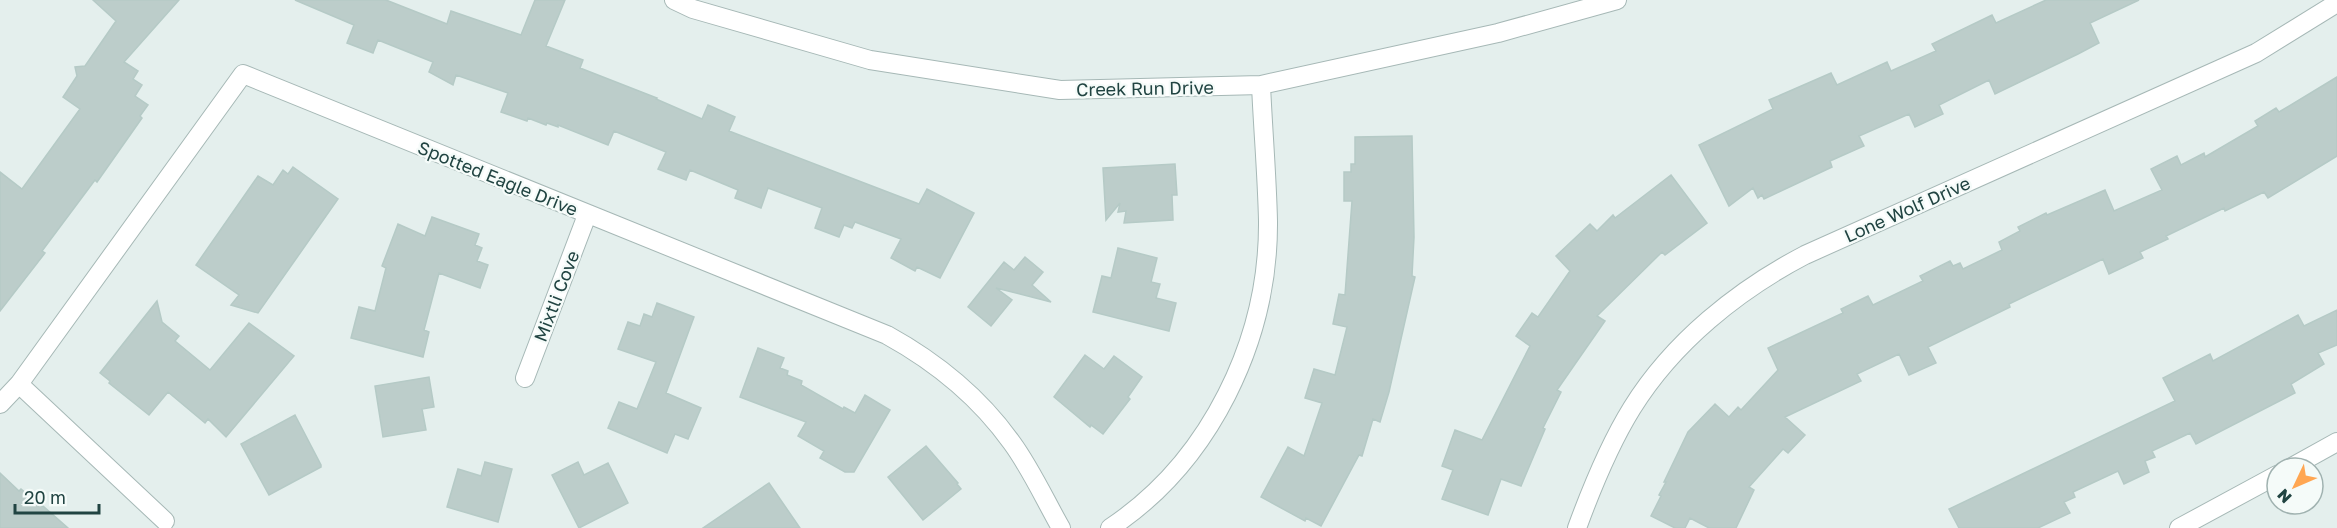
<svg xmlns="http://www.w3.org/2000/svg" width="2337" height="528" font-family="'Golos Text',sans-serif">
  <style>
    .building { fill: #bccdca; stroke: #b5cac6; stroke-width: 1.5 }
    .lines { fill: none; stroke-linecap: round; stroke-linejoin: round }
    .street-casing { stroke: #a6b8b6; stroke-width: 20 }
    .street { stroke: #fff; stroke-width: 18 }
    .labels { text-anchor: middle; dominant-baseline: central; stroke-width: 4.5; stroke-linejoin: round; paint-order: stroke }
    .street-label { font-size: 18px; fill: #214442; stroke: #f5fbf9 }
  </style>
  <rect width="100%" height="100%" fill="#e4efed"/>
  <path class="building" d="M93,0H179L124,62L138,71L133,79L142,85L135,96L148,105L140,116L142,118L97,182L95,180L42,251L45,253L0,311V172L22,189L80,109L63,97L77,76L75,67L85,66L116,21Z
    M295,0H386L447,24L451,11L521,35L535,0H565L546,46L583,60L580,68L657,98L656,99L702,119L708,105L735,117L729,131L919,204L927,189L974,213L940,278L917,267L915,271L891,258L901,239L855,222L852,228L844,225L839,237L815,228L822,208L768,188L761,208L735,198L738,190L690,170L686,180L658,169L666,152L614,131L608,145L558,125V127L547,123L546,125L528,118L527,121L501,112L508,93L456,75L453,85L429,72L433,62L378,40L373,53L347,43L354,25Z
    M2046,0H2139L2090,23L2099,43L2078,54L1995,94L1989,80L1939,105L1943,114L1915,127L1909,114L1859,136L1864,146L1830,161L1832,167L1764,199L1762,195L1758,198L1753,188L1729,206L1699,145L1773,109L1769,100L1831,73L1837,85L1887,62L1891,71L1936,51L1932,44L1992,15L1996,23Z
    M2337,77V156L2268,198L2264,192L2225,211L2224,208L2166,236L2168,239L2140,252L2143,258L2109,274L2103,259L2009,304L2010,307L1928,347L1936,363L1909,375L1899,354L1857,374L1861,381L1785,417L1805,435L1788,453L1783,449L1749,487L1754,490L1736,528H1709L1690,518L1685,528H1675L1651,516L1661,496L1659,495L1666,482H1664L1688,432L1715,404L1729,417L1738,407L1741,410L1778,370L1768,348L1843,313L1841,309L1868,296L1873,305L1923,281L1920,276L1950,261L1953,266L1960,263L1963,269L2002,250L1999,242L2020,231L2018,227L2046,213L2047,215L2105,190L2114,211L2162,190L2151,169L2177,156L2181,165L2204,153L2205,157L2258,126L2255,121L2276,108L2279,112Z
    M1412,136L1414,237L1412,276L1415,277L1389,392L1380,422L1373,419L1362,456L1359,455L1321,526L1306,518L1305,521L1261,497L1288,447L1304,456L1322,403L1305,398L1314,369L1335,375L1347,327L1333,324L1339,294L1345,295L1352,201H1344V172H1351V164H1355V137Z
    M1175,164L1177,195H1172L1173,220L1124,223L1126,211L1118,212L1120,203L1106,220L1103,168Z
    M293,167L338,199L258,313L231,305L239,295L196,265L258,176L273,185L283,170L288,174Z
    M1671,175L1707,223L1665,255L1662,252L1597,316L1605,321L1557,390L1561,392L1543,428L1545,429L1521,486L1501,479L1488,515L1442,499L1453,470L1442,466L1455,430L1482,440L1530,346L1516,336L1532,313L1538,317L1570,271L1556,256L1590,224L1597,231L1613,215L1615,218Z
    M432,217L479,234L475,245L482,248L477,261L488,265L480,288L439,273L424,330L429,332L423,357L351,338L359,307L375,311L386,268L382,266L398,224L425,236Z
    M1118,248L1157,258L1151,282L1160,284L1156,298L1176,303L1169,331L1093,312L1102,276L1111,278Z
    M1025,257L1043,272L1032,285L1051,302L996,288L1012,300L991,326L968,307L1004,262L1014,270Z
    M157,301L162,322L179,336L175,341L210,370L249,323L294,356L226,437L208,419L205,423L168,392L149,415L109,383L110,381L100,373Z
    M657,303L694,317L666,393L701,408L688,439L675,434L667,453L608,428L619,402L637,409L656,362L618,349L628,322L640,326L644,314L652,317Z
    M2337,310V345L2318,353L2324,364L2291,384L2295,393L2196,444L2190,433L2152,451L2155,457L2145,461L2149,472L2124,484L2118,471L2073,492L2075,497L2064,502L2070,513L2038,528H1959L1949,509L2175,401L2163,378L2210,354L2213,361L2298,315L2304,326Z
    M758,348L784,358L780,368L788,371L787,375L802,381L801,385L843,409L844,407L855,413L865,395L890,410L854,472H845L820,458L824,451L798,436L806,422L740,397Z
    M1085,355L1104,369L1114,356L1142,377L1128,397L1130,399L1103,434L1091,425L1090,427L1054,397Z
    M429,377L434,407L422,409L426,430L383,437L375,386Z
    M295,415L321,465V467L269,495L241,444Z
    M926,446L958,483L957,484L961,489L923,520L888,477Z
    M485,462L512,469L498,522L447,507L458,469L481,476Z
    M578,462L584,475L608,463L628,503L579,528L552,475Z
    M0,473L19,491L21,489L34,500L35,499L68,528H0Z
    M769,483L800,528H703Z"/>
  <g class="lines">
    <g class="street-casing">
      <path id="street" d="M674,0L693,9L870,60L1060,90L1261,85L1498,33L1617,0
        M525,378L587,215
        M19,384L165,521
        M0,404L19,384L243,74L887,335C936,362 980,398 1012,443C1031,469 1045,500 1061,528
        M2290,468L2337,442
        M1110,528C1210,462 1269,340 1268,221C1267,176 1263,130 1261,85
        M1577,528C1592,487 1609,445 1632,408C1673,342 1738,290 1805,255L2256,53L2337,3
        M2179,528L2277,475"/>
    </g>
    <use href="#street" class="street"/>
  </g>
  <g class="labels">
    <g class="street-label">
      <text transform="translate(1145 88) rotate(-1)">Creek Run Drive</text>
      <text transform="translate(498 178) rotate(22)">Spotted Eagle Drive</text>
      <text transform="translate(1907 209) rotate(-24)">Lone Wolf Drive</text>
      <text transform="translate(556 296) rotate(-69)">Mixtli Cove</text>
    </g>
  </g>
  <g transform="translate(2295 486) rotate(226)"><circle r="28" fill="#f5fbf9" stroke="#a0b2b0" stroke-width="1.5"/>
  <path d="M0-4.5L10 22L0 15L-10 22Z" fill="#ffa652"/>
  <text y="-9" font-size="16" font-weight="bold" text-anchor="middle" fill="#214442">N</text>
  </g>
  <path d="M15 504v9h84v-9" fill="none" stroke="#214442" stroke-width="3"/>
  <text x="24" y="504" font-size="18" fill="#214442" stroke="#f5fbf9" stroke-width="4.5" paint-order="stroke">20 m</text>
</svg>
